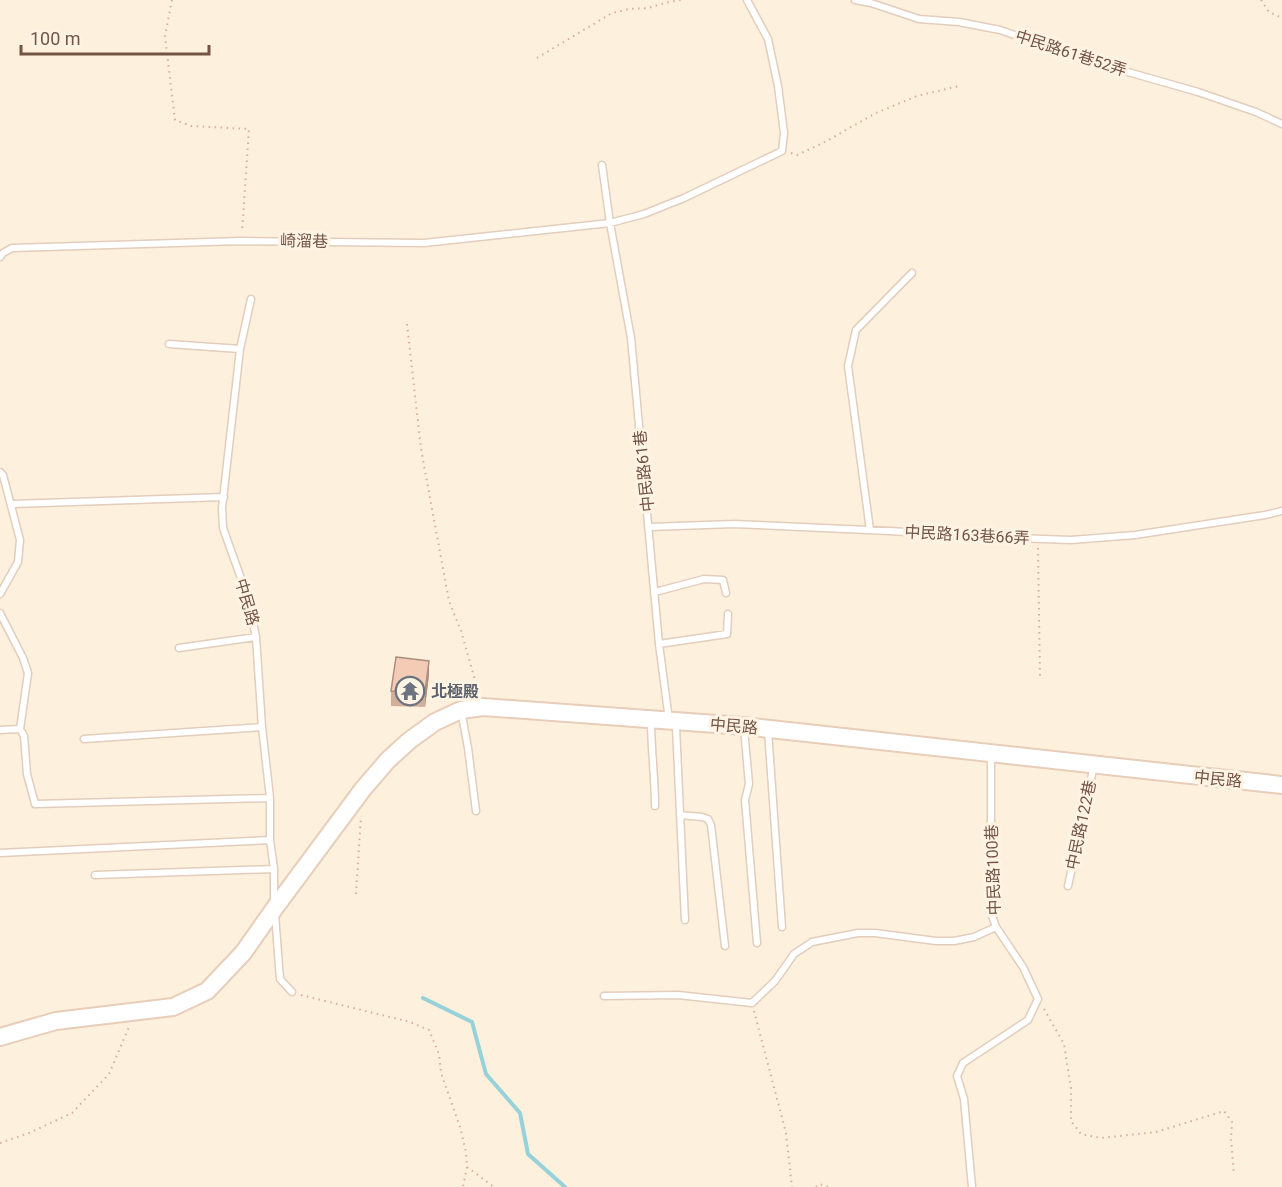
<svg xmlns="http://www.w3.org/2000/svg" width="1282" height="1187" font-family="Roboto,'Noto Sans TC',sans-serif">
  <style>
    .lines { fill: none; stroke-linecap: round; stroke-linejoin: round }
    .stream { stroke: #97d1d9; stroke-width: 4 }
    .lane-casing { stroke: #e3cdbc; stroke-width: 9 }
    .secondary-casing { stroke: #e8cdb9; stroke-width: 20 }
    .path { stroke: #d8ae98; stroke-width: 2; stroke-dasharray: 1.5 4.5; stroke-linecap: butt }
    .lane { stroke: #fff; stroke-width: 6 }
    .secondary { stroke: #fff; stroke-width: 16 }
    .wall { fill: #d2af9b }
    .shaded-wall { fill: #ab8e7e }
    .building { fill: #f4cbb4; stroke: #ab8e7e; stroke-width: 1.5 }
    .labels { text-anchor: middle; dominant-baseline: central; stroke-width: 6; stroke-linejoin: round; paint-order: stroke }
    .street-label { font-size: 16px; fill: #735445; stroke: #fff4e4 }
    .worship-label { font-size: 16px; font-weight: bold; fill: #5b616d; stroke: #fff4e4; text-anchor: start }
  </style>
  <rect width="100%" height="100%" fill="#fdf0dd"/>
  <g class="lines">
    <path class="stream" d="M423,998L472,1022L486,1074L520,1113L528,1154L565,1187"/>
    <g class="lane-casing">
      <path id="lane" d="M855,0L871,3L919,19L959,22L1000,30L1093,62L1198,92L1256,112L1282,124
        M602,165L610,223L631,338L659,644L669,720L676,727L685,920
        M0,257L3,253L12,248L241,241L424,243L610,223L644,214L684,198L782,151L784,133L778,86L768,39L747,0
        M251,299L240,349L222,508L223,528L248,598L256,637L262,727L270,798V840L274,869V901
        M169,344L240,349
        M0,472L3,475L20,540L18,562L0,594
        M12,504L224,497
        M649,527L734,524L890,531L985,537L1071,540L1135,535L1265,515L1282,511
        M870,530L848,366L856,330L912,273
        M655,592L704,579L723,580L726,593
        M0,613L23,658L28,673L20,729
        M659,644L727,634L728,614
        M179,648L256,637
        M461,710L468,748L476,811
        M651,721C651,749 655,777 655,806
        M744,729L749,784L745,800L757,943
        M0,730L20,729L24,736L27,774L35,804L270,798
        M768,731L782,927
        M84,739L262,727
        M680,815L702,817L708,819L711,825L725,946
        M0,853L270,840
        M95,875L274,869
        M1068,886L1094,765
        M275,914L280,979L292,992
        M604,996L678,995L752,1003L775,981L794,954L812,942L858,933H875L936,941H954L974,937L996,927
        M972,1187L964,1099L957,1076L963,1063L1028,1020L1038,999L1023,967L996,927L991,913V754"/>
    </g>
    <g class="secondary-casing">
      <path id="secondary" d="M0,1037L56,1021L173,1007L207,991L243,953L274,909L363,789L388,760L410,740L435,722L461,710L483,707L743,726L1282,785"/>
    </g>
    <path class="path" d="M172,0L165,36L175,120L191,126L249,129L242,232
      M1261,0L1269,12L1282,18
      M537,58L612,13L629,9L648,8L669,2L681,0
      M791,153L797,155L823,143L876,113L917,96L959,86
      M407,324L421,449L449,601L461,631L479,694
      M1038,548L1040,679
      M356,894L361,816
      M301,995L410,1022L429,1030L439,1054L441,1073L460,1127L466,1152L467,1167L463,1187
      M1044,1009L1064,1044L1071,1088V1121L1081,1134L1101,1138L1156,1132L1224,1111L1232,1122L1231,1138L1234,1175
      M754,1011L786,1133L792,1187
      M0,1143L29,1133L72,1113L109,1074L129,1027
      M467,1167L494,1187
      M816,1187L819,1184L829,1187"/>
    <use href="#lane" class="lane"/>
    <use href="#secondary" class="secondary"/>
  </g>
  <path class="wall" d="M429,675L425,707L391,706V691Z"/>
  <path class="shaded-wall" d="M429,661V675L425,707V692Z"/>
  <path class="building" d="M396,657L429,661L425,692L391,691Z"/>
  <defs>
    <g id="temple-ring" transform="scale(1.5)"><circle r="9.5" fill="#fff4e4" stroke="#6b7280" stroke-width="1.5"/><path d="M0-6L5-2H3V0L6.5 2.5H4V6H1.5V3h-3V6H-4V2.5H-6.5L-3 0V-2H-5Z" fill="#6b7280"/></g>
  </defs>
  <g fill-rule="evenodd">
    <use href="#temple-ring" x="410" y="691"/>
  </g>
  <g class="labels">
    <g class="street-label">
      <text transform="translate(1071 53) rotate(18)">中民路61巷52弄</text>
      <text transform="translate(304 241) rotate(1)">崎溜巷</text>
      <text transform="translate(644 471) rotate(-96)">中民路61巷</text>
      <text transform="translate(967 535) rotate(3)">中民路163巷66弄</text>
      <text transform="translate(247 602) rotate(74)">中民路</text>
      <text transform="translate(734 726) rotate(5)">中民路</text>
      <text transform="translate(1218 779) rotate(6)">中民路</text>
      <text transform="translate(1081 825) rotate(-78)">中民路122巷</text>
      <text transform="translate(993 870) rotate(-92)">中民路100巷</text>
    </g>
    <g class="worship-label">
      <text x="431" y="691">北極殿</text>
    </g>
  </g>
  <path d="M21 45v9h188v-9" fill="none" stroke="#735445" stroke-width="3"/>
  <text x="30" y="45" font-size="18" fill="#735445" stroke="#fff4e4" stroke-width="4.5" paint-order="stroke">100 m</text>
</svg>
